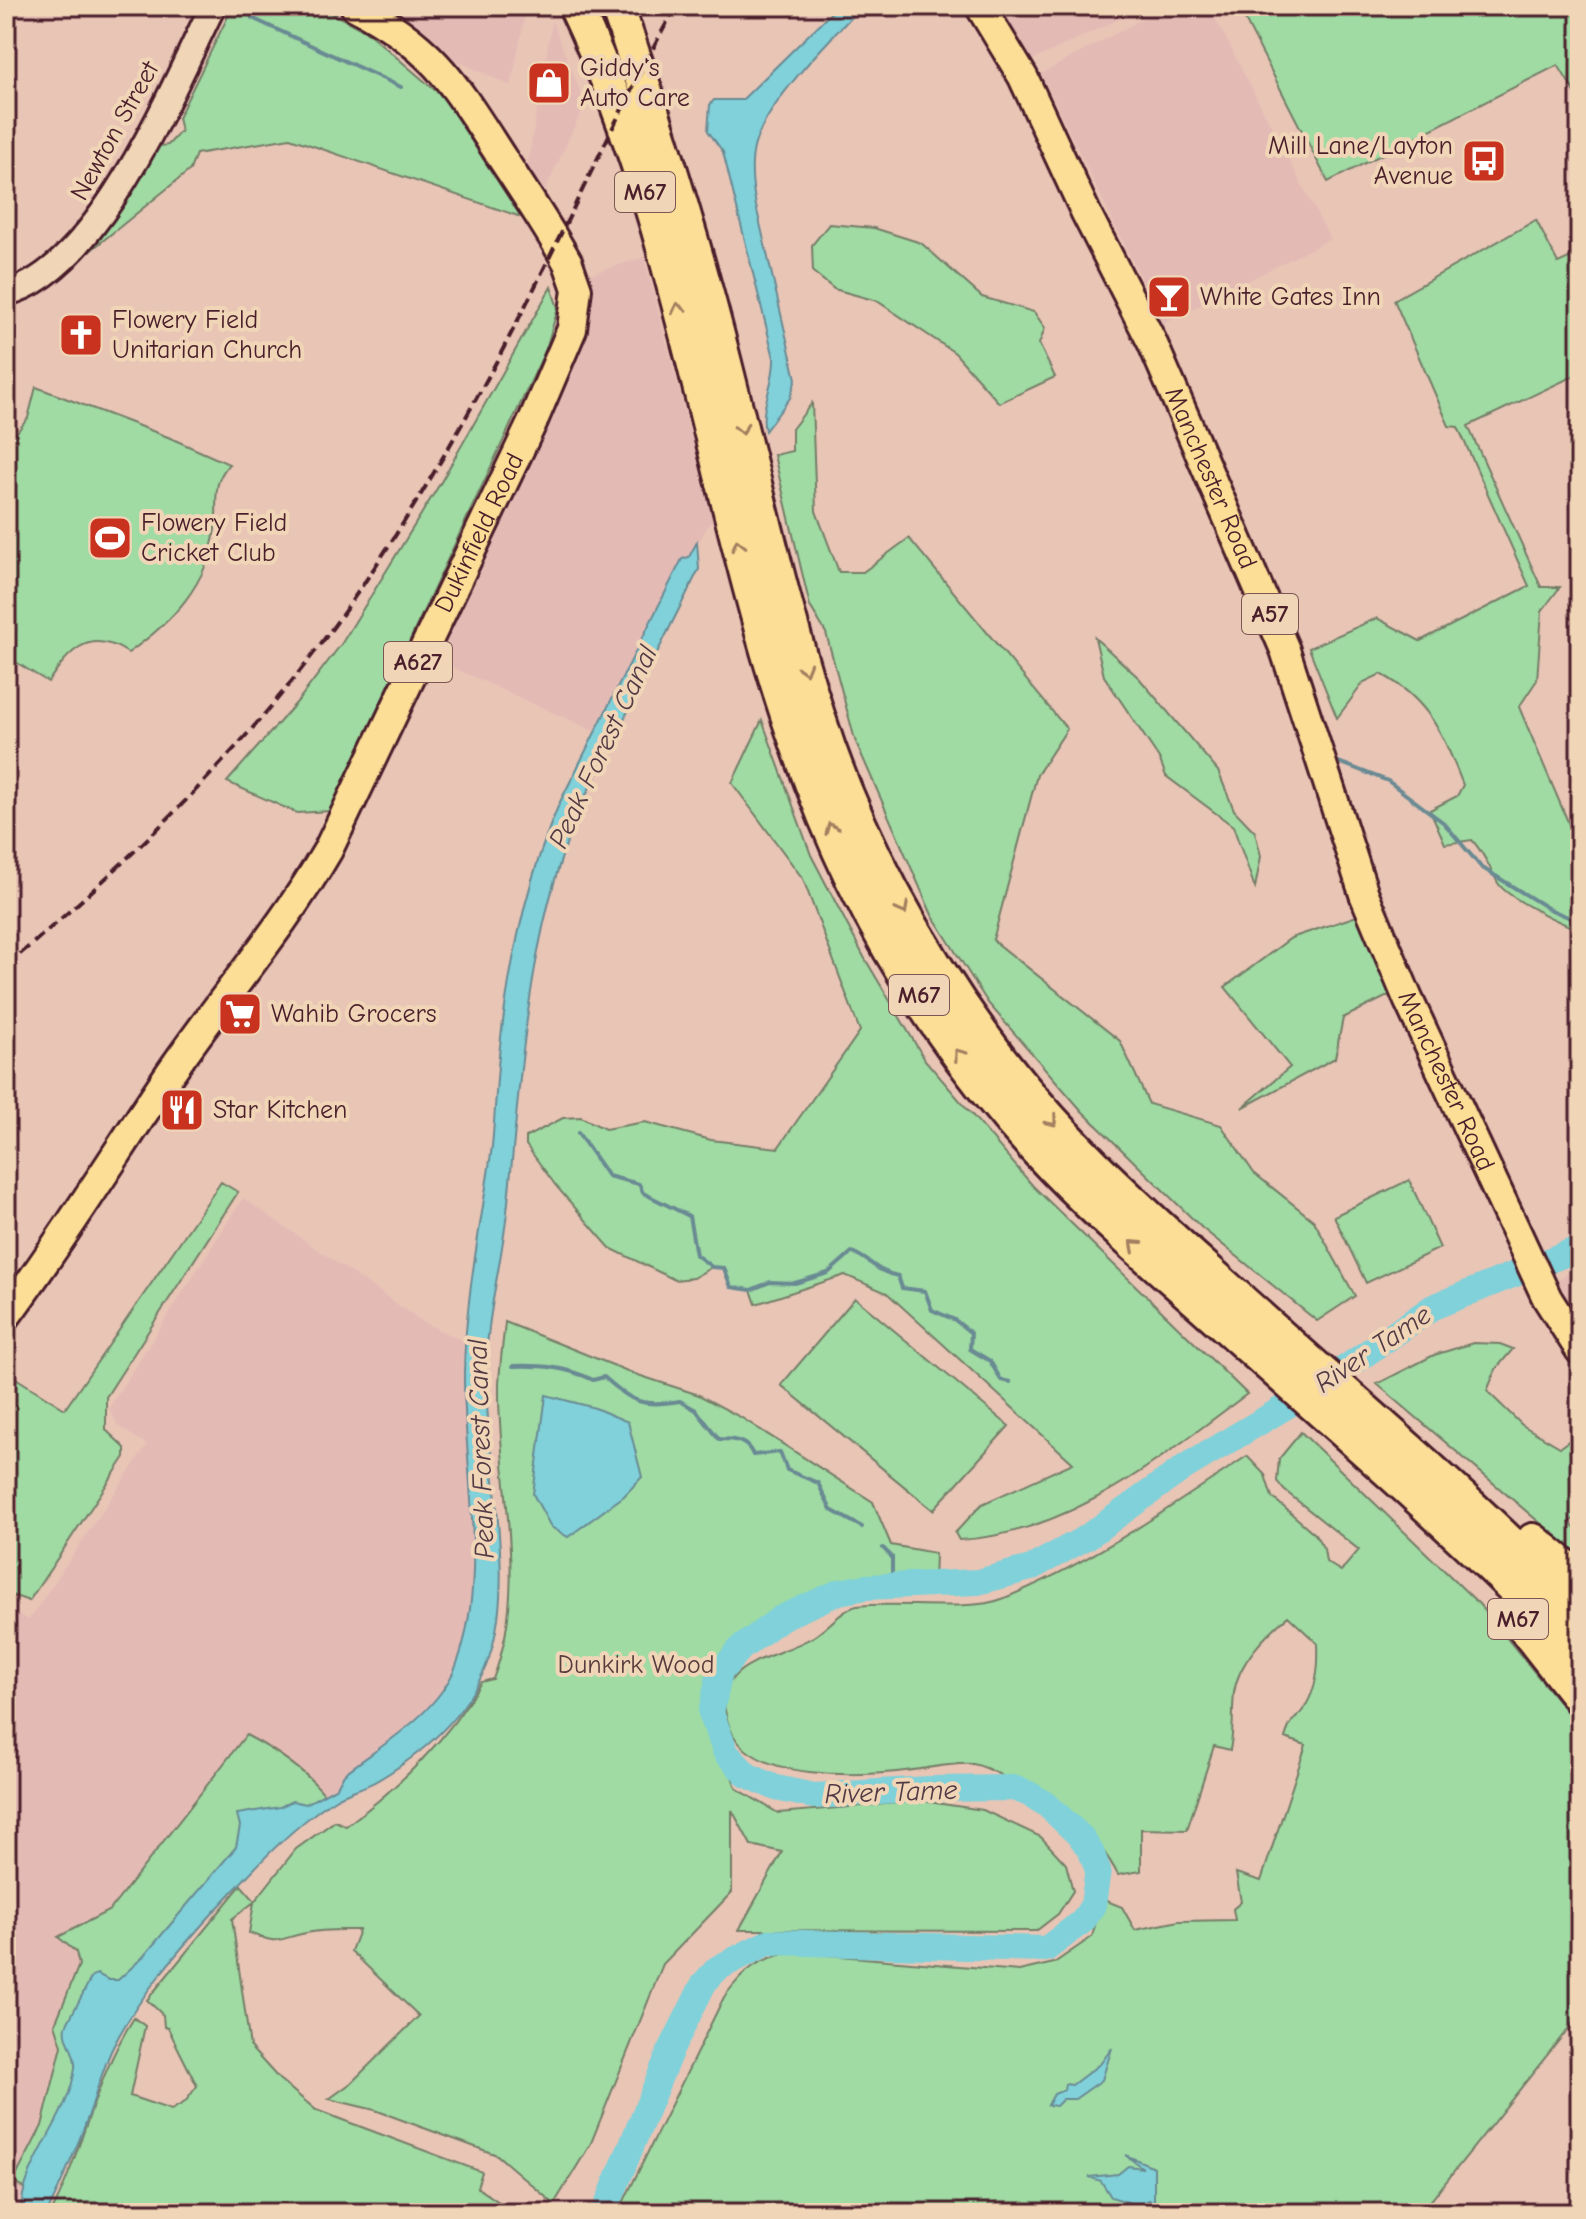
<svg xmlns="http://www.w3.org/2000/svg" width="1586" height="2219" font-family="'Comic Neue',sans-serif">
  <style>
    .built { fill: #e4bab5 }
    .green { fill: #9fdba3; stroke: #747d67; stroke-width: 2 }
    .water { fill: #80d1d9; stroke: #6a8a93; stroke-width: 2 }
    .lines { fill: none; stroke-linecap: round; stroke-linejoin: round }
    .stream { stroke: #6a8a93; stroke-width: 4 }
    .river { stroke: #80d1d9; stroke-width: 26 }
    .secondary-casing { stroke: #4a1f2b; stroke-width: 30 }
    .primary-casing { stroke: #4a1f2b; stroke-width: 34 }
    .motorway-casing { stroke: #4a1f2b; stroke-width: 38 }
    .secondary { stroke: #f0d5b7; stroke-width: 24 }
    .primary { stroke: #fdde96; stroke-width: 28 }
    .motorway { stroke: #fdde96; stroke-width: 32 }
    .rail { stroke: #4a1f2b; stroke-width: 4; stroke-dasharray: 12 6; stroke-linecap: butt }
    .oneway { stroke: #a47e60 }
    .labels { text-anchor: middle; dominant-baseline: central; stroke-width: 8; stroke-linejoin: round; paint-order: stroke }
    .shield { fill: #f0d5b7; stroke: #7c5655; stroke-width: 2 }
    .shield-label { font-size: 24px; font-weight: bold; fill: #4a1f2b }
    .poi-label { font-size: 26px; fill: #4a1f2b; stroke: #f0d5b7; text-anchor: start }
    .street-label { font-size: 26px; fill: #4a1f2b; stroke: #f0d5b7 }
    .park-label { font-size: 26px; fill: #573b3d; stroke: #f0d5b7 }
    .water-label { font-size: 28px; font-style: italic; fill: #523a45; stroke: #f0d5b7 }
  </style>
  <rect width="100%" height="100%" fill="#e9c5b6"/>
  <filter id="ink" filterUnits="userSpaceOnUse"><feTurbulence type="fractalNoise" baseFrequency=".0125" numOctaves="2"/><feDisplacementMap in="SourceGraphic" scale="16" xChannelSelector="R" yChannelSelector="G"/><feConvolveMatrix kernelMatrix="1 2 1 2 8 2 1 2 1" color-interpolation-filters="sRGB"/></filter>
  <g filter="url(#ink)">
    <path class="built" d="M384,6H527L511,86L453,59Z
      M981,6H1146L1025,64Z
      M1166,6H1209L1330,239L1163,324L1041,74Z
      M552,21L585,104L541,199L526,174Z
      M644,257L713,518L689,557L682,559L594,731L434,659L532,424L575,279Z
      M243,1198L423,1322L475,1347L486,1608L453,1699L311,1810L120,2002L33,2213H6V1608L29,1620L147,1445L118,1426L109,1408Z
      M1580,1264V1324L1558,1280Z"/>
    <path class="green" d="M233,6H319L367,32L443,97L521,217L290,138L196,154L190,170L89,252L147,157L160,146L168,145L181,131L178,118Z
      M1238,6H1580V101L1558,65L1328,182Z
      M1536,220L1558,263L1580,253V373L1468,426L1541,587H1560L1542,611L1537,680L1519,707L1580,850V930C1562,924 1507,898 1498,883C1489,867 1485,854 1472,840L1445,844L1430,810L1457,796L1463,785C1444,737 1430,700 1381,674L1364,682L1337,718L1309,648L1377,618L1420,641L1529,586L1458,427L1449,426L1394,300Z
      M829,224L874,228L921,243L982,297L1034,312L1045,328L1039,344L1055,377L999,403L955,353L877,301L834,289L813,272L812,245Z
      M551,287L558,308L546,349L330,811L297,813L227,782L297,702L342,643L441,482Z
      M36,387L168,437L229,464C210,486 219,502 215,529C208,585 172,622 128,653C89,627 69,651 48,682L6,656V446L28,418Z
      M812,403L816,511L839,572H863L909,538L1067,729L1037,775L993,940L1120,1041L1149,1104L1221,1125L1254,1173L1314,1221L1355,1296L1317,1321L1202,1228L1082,1111L988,1003L932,915L855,740L826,633L810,606L774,455L792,451V429Z
      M1095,638L1139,678L1218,771L1234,810L1255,832L1261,856L1255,888L1233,826L1166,776L1159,758L1104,676Z
      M762,720L811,855L864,957L925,1060L1033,1186L1247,1394C1160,1458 1071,1534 959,1540L955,1533L982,1504L1073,1463L887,1293L845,1275L756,1304L751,1290L731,1287L723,1268L712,1267L693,1278L675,1280L610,1248L556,1186L526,1145V1137L563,1118L581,1117L605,1129L645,1122L711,1140L778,1148L860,1031L803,879L732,783Z
      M1360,915L1394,993L1343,1018L1335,1058L1242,1108L1290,1067L1225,987L1291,938Z
      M1409,1180L1440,1248L1366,1283L1334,1216Z
      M221,1182L238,1192L106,1397V1430L125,1448V1457L29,1601L6,1593V1372L65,1409Z
      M855,1298L1009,1426L933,1510L781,1385Z
      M505,1322L635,1374L699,1395L742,1418L873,1502L891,1545L935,1553L934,1585C908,1585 880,1583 854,1589C801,1599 707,1649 711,1713C712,1732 730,1767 736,1788L778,1813L922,1801L983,1810L1041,1837L1066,1864L1073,1891L1058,1914L1036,1931L739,1930L782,1852L751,1845L732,1810V1892L663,1964L591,2143L554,2204L497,2155L375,2110L329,2099L351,2083L419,2016L351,1951L359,1930C341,1930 324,1929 306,1933C275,1939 283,1946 249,1933L254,1902L232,1919L250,2047L279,2079L316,2110L482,2172L477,2187L515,2213H51C83,2151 95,2077 134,2018L145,2026L130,2096L171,2110L185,2102L197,2086L168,2028L164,2027L163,2015L147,2000L241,1885L255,1901L296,1849L335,1821L346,1826C398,1788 449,1738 481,1682L493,1679C530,1583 497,1482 499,1383C500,1363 503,1342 505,1322Z
      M1473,1343L1500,1344L1513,1349L1496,1369L1487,1391L1522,1425L1560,1447L1574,1437L1580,1438V1515L1569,1522L1580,1534V1557L1377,1384L1434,1355Z
      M1301,1432L1479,1604L1580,1728V2014L1421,2213H618L724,1997C745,1969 756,1960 791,1952L1019,1971L1054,1963L1092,1937L1102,1899L1122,1907L1135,1930L1179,1921L1235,1920L1233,1909L1241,1902L1236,1873L1261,1881L1306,1745L1285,1738C1292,1715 1296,1722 1305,1707C1317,1687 1319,1667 1318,1644L1288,1616C1266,1635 1238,1662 1234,1693C1232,1712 1234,1731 1230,1750L1214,1746L1187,1830L1141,1829V1871L1118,1875C1095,1830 1057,1803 1012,1781C1000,1775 986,1766 973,1764C954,1762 932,1768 913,1770C866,1776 751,1784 730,1728C704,1662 772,1661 813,1637C827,1629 842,1609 857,1606C895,1601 970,1612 1002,1599C1090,1564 1169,1508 1247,1456L1265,1475L1272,1497L1315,1534L1324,1549L1326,1562L1341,1571L1359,1550L1284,1490L1277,1481L1279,1459Z
      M246,1735C275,1750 308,1772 328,1799L311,1810L120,2002L40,2198L13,2182L42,2126L62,2046L55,2024L79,1965L76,1952L58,1937L110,1910Z"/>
    <path class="water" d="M838,6H862C830,39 768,101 755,144C749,164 752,186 756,206L796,379L790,398L765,431C759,408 775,383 774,358L723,152L708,131L710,105L714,100H742Z
      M697,542L699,569L582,803C527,930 521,1076 507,1212C501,1268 485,1321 486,1378C486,1465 517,1576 489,1658C470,1712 427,1751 378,1780C365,1788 348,1791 335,1799C293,1826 256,1866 223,1902C182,1946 139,1995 112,2049C102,2071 96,2094 88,2117C76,2150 62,2182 47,2213H21C21,2163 69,2119 75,2068C77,2053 63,2040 66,2026L92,1976L97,1974L109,1980H118L143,1957L236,1847L240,1826L237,1814L280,1807L292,1801L306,1804L337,1787L344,1774C383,1744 437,1714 456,1666C490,1578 463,1466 464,1373C465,1297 482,1221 492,1146C495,1116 496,1085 499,1055C508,970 525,883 559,804L682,559L689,557Z
      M546,1395L595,1408L628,1422L642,1477L624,1496L568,1537L551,1527L533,1494Z
      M1112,2048L1102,2080L1075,2099H1063L1056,2106L1048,2105L1054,2094L1064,2090L1065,2084L1072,2085L1101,2063Z
      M1125,2155L1154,2167V2202L1149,2200L1137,2205L1111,2197L1101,2181L1089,2177L1118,2174L1128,2166L1143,2168Z"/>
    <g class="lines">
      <path class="stream" d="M252,18L401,87
        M1336,761L1388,781L1444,823L1481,867L1549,909L1580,922
        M578,1133L608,1176L639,1184L643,1193L689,1216L696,1255L712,1267L724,1268L731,1287L751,1290L770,1282L795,1283L828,1273L852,1252C872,1260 874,1271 898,1276L902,1288L925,1291L932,1310L955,1320L971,1333L970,1349L990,1361L1001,1380L1010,1382
        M513,1366C541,1365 567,1367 593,1380L604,1377C634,1403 641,1407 680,1401L696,1410L719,1439C734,1439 747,1440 753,1455L780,1452L787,1470L818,1483L831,1510L862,1527
        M883,1548L892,1557V1586"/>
      <path class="river" d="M604,2213L669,2054L704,1983L718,1968L769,1942L1046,1949L1083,1921L1093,1905L1098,1870L1091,1852L1081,1837L1046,1804L1027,1793L1013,1788L928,1789L814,1796L776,1788L747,1775L726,1753L711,1713L720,1672L741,1648L781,1618L839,1592L866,1587L978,1582L1031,1568L1087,1537L1185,1467L1315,1389L1433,1307L1580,1248"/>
      <g class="secondary-casing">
        <path id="secondary" d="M6,293C99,271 173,86 213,6"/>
      </g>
      <g class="primary-casing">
        <g id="primary">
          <path id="s1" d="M980,6L1023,77L1086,213L1152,342L1285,650L1364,894L1408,999L1547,1298L1580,1350"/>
          <path id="s2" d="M6,1316C63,1239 113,1158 166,1079C219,1001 281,931 328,850L532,423L572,329L577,289L568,263C548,227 525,193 502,158C456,87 435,47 355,6"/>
        </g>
      </g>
      <g class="motorway-casing">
        <path id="motorway" d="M575,6C707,284 719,603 853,881C900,978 965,1073 1038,1152C1099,1218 1170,1276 1236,1336C1353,1440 1472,1542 1580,1656
          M617,6C657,122 694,239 724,359C754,477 781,598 818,715C855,833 919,950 993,1049C1059,1138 1141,1210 1223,1284C1342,1392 1468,1496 1580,1612
          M1533,1540L1580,1578
          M1513,1614L1580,1699"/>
      </g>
      <use href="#secondary" class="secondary"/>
      <use href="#primary" class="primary"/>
      <use href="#motorway" class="motorway"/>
      <path class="rail" d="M6,966C114,875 216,778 303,667C368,584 425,491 476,399C548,270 605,134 676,6"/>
    </g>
    <defs><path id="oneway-chevron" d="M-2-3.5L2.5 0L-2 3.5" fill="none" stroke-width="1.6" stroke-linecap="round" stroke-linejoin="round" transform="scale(2)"/></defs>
    <g class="oneway">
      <use href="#oneway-chevron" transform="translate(678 308) rotate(-104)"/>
      <use href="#oneway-chevron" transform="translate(742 429) rotate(76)"/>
      <use href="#oneway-chevron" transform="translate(738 545) rotate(-104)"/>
      <use href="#oneway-chevron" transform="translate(805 669) rotate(74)"/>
      <use href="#oneway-chevron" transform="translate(831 828) rotate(-112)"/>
      <use href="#oneway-chevron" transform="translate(903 909) rotate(62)"/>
      <use href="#oneway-chevron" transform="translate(959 1054) rotate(-127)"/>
      <use href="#oneway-chevron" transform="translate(1052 1121) rotate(50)"/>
      <use href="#oneway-chevron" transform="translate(1135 1245) rotate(-138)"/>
    </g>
  </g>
  <defs>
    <g id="shop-square" transform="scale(2.3)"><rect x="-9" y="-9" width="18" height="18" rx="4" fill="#c8321e" stroke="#f0d5b7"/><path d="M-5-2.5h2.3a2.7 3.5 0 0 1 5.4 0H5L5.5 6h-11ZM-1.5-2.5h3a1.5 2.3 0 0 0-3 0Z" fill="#fff"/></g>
    <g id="bus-square" transform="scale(2.3)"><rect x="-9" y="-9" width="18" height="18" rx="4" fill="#c8321e" stroke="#f0d5b7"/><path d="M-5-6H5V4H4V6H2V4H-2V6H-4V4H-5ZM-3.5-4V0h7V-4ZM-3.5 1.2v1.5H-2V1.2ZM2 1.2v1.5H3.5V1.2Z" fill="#fff"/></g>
    <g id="bar-square" transform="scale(2.3)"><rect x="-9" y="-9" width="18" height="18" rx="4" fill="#c8321e" stroke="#f0d5b7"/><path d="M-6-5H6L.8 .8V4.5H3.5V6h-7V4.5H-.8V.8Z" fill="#fff"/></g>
    <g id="church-square" transform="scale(2.3)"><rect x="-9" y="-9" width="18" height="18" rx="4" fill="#c8321e" stroke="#f0d5b7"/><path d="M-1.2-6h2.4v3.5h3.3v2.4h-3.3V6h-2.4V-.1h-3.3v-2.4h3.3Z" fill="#fff"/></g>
    <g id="stadium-square" transform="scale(2.3)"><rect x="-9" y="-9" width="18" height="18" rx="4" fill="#c8321e" stroke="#f0d5b7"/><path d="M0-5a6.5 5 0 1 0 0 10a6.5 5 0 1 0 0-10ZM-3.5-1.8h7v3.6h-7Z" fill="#fff"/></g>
    <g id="supermarket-square" transform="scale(2.3)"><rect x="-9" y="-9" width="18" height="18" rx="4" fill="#c8321e" stroke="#f0d5b7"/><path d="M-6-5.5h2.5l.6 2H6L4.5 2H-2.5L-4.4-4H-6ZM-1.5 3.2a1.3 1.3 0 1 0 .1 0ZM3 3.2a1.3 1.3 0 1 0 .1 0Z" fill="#fff"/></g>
    <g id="restaurant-square" transform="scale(2.3)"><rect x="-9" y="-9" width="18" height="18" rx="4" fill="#c8321e" stroke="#f0d5b7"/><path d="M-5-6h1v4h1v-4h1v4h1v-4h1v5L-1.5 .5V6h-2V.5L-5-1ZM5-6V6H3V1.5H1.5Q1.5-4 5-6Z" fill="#fff"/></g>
  </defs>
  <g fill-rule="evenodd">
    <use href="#shop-square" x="549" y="83"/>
    <use href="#bus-square" x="1484" y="161"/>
    <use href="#bar-square" x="1169" y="297"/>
    <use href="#church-square" x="81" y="335"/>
    <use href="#stadium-square" x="110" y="538"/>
    <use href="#supermarket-square" x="240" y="1014"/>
    <use href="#restaurant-square" x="182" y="1110"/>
  </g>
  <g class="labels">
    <g class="shield">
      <rect x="615" y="172" width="60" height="40" rx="6"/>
      <rect x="1242" y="594" width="56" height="40" rx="6"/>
      <rect x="384" y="642" width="68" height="40" rx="6"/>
      <rect x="889" y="975" width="60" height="40" rx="6"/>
      <rect x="1488" y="1599" width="60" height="40" rx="6"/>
    </g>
    <g class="shield-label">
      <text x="645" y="192">M67</text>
      <text x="1270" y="614">A57</text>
      <text x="418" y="662">A627</text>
      <text x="919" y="995">M67</text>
      <text x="1518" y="1619">M67</text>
    </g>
    <g class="poi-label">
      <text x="580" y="68">Giddy's<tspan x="580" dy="30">Auto Care</tspan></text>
      <text x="1453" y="146" text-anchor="end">Mill Lane/Layton<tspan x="1453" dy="30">Avenue</tspan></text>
      <text x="1200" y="297">White Gates Inn</text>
      <text x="112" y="320">Flowery Field<tspan x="112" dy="30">Unitarian Church</tspan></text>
      <text x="141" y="523">Flowery Field<tspan x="141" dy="30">Cricket Club</tspan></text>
      <text x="271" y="1014">Wahib Grocers</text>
      <text x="213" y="1110">Star Kitchen</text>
    </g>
    <g class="street-label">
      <text transform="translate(115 131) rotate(-61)">Newton Street</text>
      <text stroke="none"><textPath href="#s1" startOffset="526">Manchester Road</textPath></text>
      <text stroke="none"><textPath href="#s2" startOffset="918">Dukinfield Road</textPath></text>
      <text stroke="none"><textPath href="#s1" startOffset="1174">Manchester Road</textPath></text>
    </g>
    <g class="park-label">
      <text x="636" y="1665">Dunkirk Wood</text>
    </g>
    <g class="water-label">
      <text transform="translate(603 747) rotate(-65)">Peak Forest Canal</text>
      <text transform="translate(1373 1349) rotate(-34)">River Tame</text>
      <text transform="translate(481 1449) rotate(-92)">Peak Forest Canal</text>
      <text transform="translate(891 1792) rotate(-2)">River Tame</text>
    </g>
  </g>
  <rect width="1586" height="2219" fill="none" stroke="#f0d5b7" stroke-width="32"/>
  <rect x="16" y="16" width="1554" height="2187" fill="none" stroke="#4a1f2b" stroke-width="3" filter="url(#ink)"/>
</svg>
